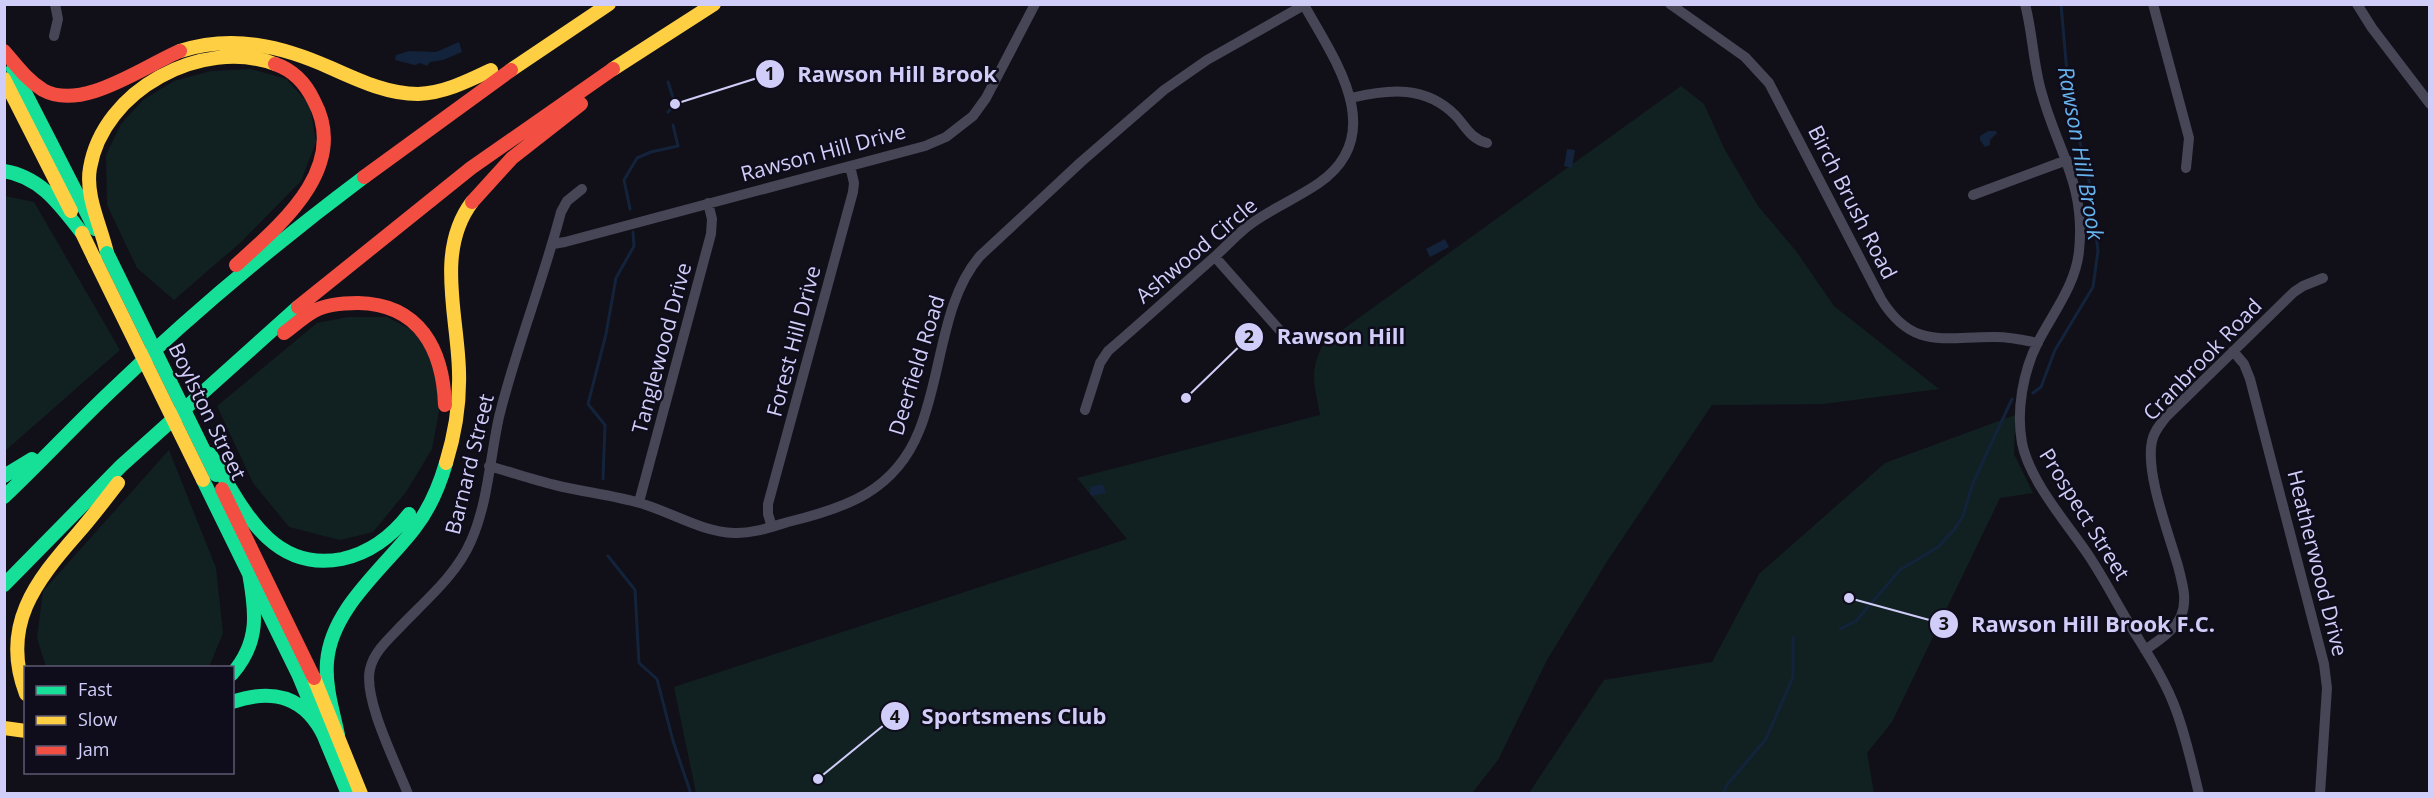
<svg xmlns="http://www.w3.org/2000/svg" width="2434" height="798" font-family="'Open Sans',sans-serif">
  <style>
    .green { fill: #112122 }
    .water { fill: #13233b }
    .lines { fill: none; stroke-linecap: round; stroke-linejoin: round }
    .stream { stroke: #13233b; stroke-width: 3 }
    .street { stroke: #474657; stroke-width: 10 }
    .fast { stroke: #16e098; stroke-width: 14 }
    .slow { stroke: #ffcf43; stroke-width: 14 }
    .jam { stroke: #f24e42; stroke-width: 14 }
    .fast-bridge { stroke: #16e098; stroke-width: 14 }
    .slow-bridge { stroke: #ffcf43; stroke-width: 14 }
    .labels { text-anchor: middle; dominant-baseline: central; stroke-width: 5; stroke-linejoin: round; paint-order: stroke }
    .street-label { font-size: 21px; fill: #d1cdf9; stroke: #0f0d1b }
    .water-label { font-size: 22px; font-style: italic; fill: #67b3ed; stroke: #0f0d1b }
    .leader { fill: none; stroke: #d1cdf9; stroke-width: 2 }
    .callout-dot { fill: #d1cdf9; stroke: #0f0d1b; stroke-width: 2 }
    .mark-label { font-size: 18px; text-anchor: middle; font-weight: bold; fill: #111 }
    .callout-label { font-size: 22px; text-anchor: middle; font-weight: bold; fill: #d1cdf9; stroke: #0f0d1b; stroke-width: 5; stroke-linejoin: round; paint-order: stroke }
  </style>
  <rect width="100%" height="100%" fill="#111018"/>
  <path class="green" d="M251,69L286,79L310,105L316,142L301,181L241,242L174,300L137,268L107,205L106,155L121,124L143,100L174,81L211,71Z
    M1681,86L1704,104L1724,148L1758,206L1796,251L1834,306L1939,389L1823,404L1712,405L1608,560L1547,660L1498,760L1472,793H696L674,687L1127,539L1077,478L1320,415C1315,384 1308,373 1324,343Z
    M5,196L34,202L120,350L5,451Z
    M348,317H387L416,332L436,368L439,411L432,449L406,492L373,532L340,540L289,527L253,483L217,406L317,323Z
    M2015,415L2014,454L2033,493L2000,498L1892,722L1867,753L1874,793H1529L1604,680L1712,662L1759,574L1885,463Z
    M169,450L216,568L223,633L209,667H46L37,638L43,591Z"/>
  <path class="water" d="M459,42L462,52L443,60L430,62L427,66L420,63L415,65L395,60L396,55L409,51L436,52Z
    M1988,131H1996L1997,133L1990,140V145L1985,147L1980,140V136Z
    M1567,149L1575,150L1572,168L1564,166Z
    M1445,239L1449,247L1430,257L1426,249Z
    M1103,484L1106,493L1092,496L1090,494V487Z"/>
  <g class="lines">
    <path class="stream" d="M668,82L675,104L668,112
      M630,209L624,180L637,158L651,152L678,146L673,125
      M2033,393L2041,387L2055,350L2093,287L2098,251L2090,185L2069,96L2061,4
      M603,479L605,425L588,404L606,334L616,278L634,246L633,232
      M608,556L635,590L639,663L657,679L673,741L691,794
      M1840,629L1856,621L1900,570L1938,547L1954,530L1963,516L1973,483L2012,399
      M1723,794L1727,785L1766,739L1793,677V637"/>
    <path class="street" d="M1670,4L1745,57L1769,83L1881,299C1913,351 1945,336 1996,337C2010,337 2024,340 2038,343
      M2025,4C2033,34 2033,65 2042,94C2058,152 2086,185 2079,251C2076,284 2053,313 2038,342C2023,371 2016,411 2022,443C2030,482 2067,523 2089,556C2105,580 2118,606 2133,630C2149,656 2166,682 2176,710C2186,737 2192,765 2199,794
      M2153,4L2189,138L2186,168
      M2357,4L2372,28L2430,104
      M54,36L58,19L55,4
      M1351,98C1389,89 1426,85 1456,116C1466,127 1471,139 1487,143
      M1973,195L2067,160
      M553,244L565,242L925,146L946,137L973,116L986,98L1035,4
      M1215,257L1284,335
      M2233,351L2244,364L2250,379L2324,664L2327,688L2320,794
      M1085,410L1100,363L1108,351C1143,321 1177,290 1211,260C1224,249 1235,236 1248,226C1270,209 1296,199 1319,183C1389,134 1335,60 1304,5
      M489,466C511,472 533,480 555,485C583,492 612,495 640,503C671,512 702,532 734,533C752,534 771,527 788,522C846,508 895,491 919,431C942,376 941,301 980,256L1081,162L1164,90L1207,60L1306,4
      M639,502L711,234L712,219L708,203
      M772,527L768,514V504L853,192L854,183L850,166
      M2145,650C2158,641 2174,631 2181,616C2188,600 2182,582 2178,566C2169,534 2145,473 2152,441C2154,431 2160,425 2166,417L2294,292L2303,286L2323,278
      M408,794C396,763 363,699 370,669C374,651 390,638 402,625C426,600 457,574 471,541C488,503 490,457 499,417C516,348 543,281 561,212L567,201L582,189"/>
    <path class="fast" d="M13,69L95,229
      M4,171C41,177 60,205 82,233
      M210,454C241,505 270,573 342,559C369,553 392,536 409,514
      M4,476L32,459
      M203,480L299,676L348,794
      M4,497C40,463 74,426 111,391C190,315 276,243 364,177
      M4,585L121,466L298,307
      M232,674C260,642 256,612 249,573
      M232,702C274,688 306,697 325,738
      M338,735C333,711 325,687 327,662C331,609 383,569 414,529C429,510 439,487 446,463"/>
    <path class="slow" d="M180,51C233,34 282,46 331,68C358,80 387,94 418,94C444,93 468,81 491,70
      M613,69L714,4
      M511,70L609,4
      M4,79L71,211
      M82,233L95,260
      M107,253C101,226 85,196 90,168C103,90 202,37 275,64
      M446,463C455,434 460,403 459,372C458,316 435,251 472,202
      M314,678L361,794
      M26,694C0,626 35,582 78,533C92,517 105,500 118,483
      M4,728L26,731"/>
    <path class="jam" d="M4,51C16,65 27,80 43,90C82,112 144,66 180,51
      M364,177L511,70
      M472,202L512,158L581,104
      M236,265C280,225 350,168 314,101C306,84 293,70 275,64
      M298,307L471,168L613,69
      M284,333C294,326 303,317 314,311C327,304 344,303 358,303C420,304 443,350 445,405
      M222,489L314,678"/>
    <path class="fast-bridge" d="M107,253L216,475"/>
    <path class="slow-bridge" d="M95,260L203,480"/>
  </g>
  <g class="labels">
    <g class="street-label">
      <text transform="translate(823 152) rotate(-15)">Rawson Hill Drive</text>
      <text transform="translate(1853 202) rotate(63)">Birch Brush Road</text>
      <text transform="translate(1196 250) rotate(-40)">Ashwood Circle</text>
      <text transform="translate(793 341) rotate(-75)">Forest Hill Drive</text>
      <text transform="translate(661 348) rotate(-75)">Tanglewood Drive</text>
      <text transform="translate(2202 359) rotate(-46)">Cranbrook Road</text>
      <text transform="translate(916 365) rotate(-73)">Deerfield Road</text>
      <text transform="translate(208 411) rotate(64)">Boylston Street</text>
      <text transform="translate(469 464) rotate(-76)">Barnard Street</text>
      <text transform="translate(2085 514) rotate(58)">Prospect Street</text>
      <text transform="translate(2318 563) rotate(76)">Heatherwood Drive</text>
    </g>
    <g class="water-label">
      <text transform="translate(2082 153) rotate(80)">Rawson Hill Brook</text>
    </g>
  </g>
  <path class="leader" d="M675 104L770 74M1186 398L1249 337M1849 598L1944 624M818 779L895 716"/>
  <g class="callout-dot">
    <circle cx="675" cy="104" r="6"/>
    <circle cx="1186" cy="398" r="6"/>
    <circle cx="1849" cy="598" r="6"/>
    <circle cx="818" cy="779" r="6"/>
    <circle cx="770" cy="74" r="15"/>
    <circle cx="1249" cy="337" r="15"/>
    <circle cx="1944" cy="624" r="15"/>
    <circle cx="895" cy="716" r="15"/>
  </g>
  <g class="mark-label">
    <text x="770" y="80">1</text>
    <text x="1249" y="343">2</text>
    <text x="1944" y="630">3</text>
    <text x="895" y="723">4</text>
  </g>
  <g class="callout-label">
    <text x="897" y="82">Rawson Hill Brook</text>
    <text x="1341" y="344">Rawson Hill</text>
    <text x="2093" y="632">Rawson Hill Brook F.C.</text>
    <text x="1014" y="724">Sportsmens Club</text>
  </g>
  <rect width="2434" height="798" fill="none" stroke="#d1cdf9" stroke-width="12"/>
  <rect x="24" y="666" width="210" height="108" fill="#0f0d1b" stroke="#5d5a74" stroke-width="1.5"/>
  <rect x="36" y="686" width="30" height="9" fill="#16e098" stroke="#5d5a74" stroke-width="1.5"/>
  <text x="78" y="696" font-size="18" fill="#d1cdf9">Fast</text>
  <rect x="36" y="716" width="30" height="9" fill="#ffcf43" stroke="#5d5a74" stroke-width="1.5"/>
  <text x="78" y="726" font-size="18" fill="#d1cdf9">Slow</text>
  <rect x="36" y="746" width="30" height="9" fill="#f24e42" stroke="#5d5a74" stroke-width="1.5"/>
  <text x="78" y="756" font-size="18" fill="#d1cdf9">Jam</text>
</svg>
